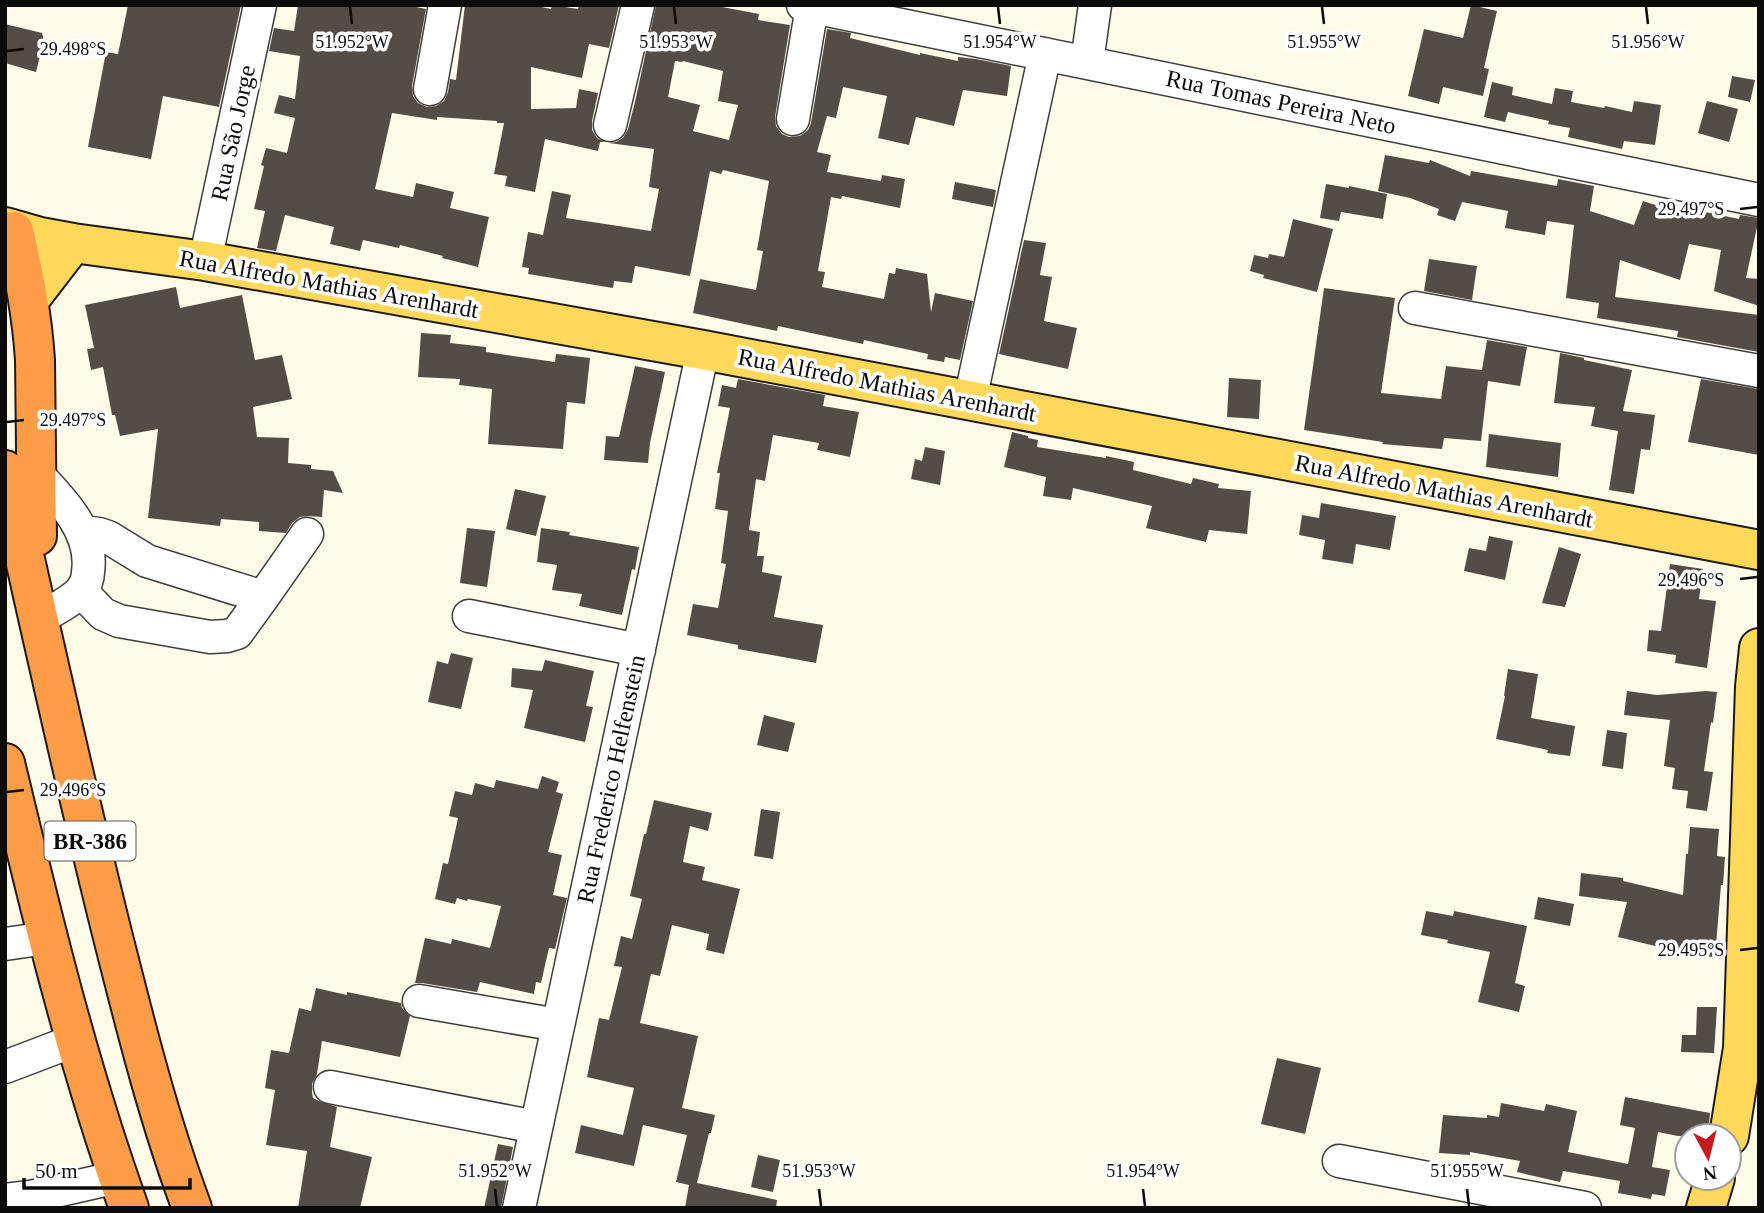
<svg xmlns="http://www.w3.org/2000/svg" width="1764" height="1213" font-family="'Times New Roman',serif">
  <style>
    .building { fill: #544c47; fill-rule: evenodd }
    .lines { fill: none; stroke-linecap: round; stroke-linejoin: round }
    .minor-casing { stroke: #3e3e3e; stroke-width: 35 }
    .major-casing { stroke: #1c1c1c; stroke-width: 42 }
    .highway-casing { stroke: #1c1c1c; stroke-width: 42 }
    .minor { stroke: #fff; stroke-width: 32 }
    .major { stroke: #ffd759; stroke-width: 38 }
    .highway { stroke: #ff9c47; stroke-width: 38 }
    .ticks { fill: none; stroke: #0b0b0b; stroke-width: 2.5 }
    .labels { text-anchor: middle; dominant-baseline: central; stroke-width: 7; stroke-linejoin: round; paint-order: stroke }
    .shield { fill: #fff; stroke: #545454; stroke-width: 2 }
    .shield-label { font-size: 23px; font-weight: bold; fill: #0b0b0b }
    .street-label { font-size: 24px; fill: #0b0b0b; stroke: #fff }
    .ticks-label { font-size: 18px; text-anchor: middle; fill: #0b0b0b; stroke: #fff; stroke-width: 7; stroke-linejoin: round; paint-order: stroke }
  </style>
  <rect width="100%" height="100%" fill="#fffbe9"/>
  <path class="building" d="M128,5H241L219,107L163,96L151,159L88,147L106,52L118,54Z
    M298,5H406L426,9L412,86L413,96L418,103L427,107L436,106L444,101L448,92L450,79L456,80L465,5H532L551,9L552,5L578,9L579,5H619L609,48L589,44L582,78L531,67V109L576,108L579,89L598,93L592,121V130L597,138L605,142H600L598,151L545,139L535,192L505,186L507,176L494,174L504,123H497V121L437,117V120L392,113L375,189L413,197L416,183L454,192L450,208L489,217L478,267L442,258L443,256L400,245L399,248L363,240L360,251L330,244L334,227L285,215L276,251L257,248L265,211L254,209L264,166L261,165L266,148L287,153L295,118L274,113L279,95L295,99L300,56L269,51L274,28L294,31Z
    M656,5H722V7L759,14L758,20L790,25L775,117L776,126L782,134L789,137L800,136L808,130L811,123L827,29L851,33L850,38L920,55V53L958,61V57L976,59L1011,66L1007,96L963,90L954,126L916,117L909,145L878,138L887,96L843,87L836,118L827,116L817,152L831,155L827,172L881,181L882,175L905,179L900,208L842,196L841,199L831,197L818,271L825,272L822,287L884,299L889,273L895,274L896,268L927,274L931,312L935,293L973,301L960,360L945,357L944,362L927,359L928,354L864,340L863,344L778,326L777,331L693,313L700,279L756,290L763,251L757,250L769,181L723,170L721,174L710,171L690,276L635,266L632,283L614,281L613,288L528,274L529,268L522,267L528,232L543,235L552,191L571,195L566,218L651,231L659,189L649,187L654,149L609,143L616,142L623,138L628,129L635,102ZM675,61L682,62L683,61L723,71L718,101L738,105L729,140L693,131L700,105L668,97Z
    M1471,5L1497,11L1484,68L1489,69L1483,96L1443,87L1439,104L1408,96L1424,29L1463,38Z
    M5,24L42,33L44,40L36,72L5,63L7,53Z
    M1732,76L1755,80L1750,102L1728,97Z
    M1492,82L1513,87L1512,95L1552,104L1555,88L1573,91L1571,102L1604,108L1605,106L1632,112L1634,101L1661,105L1655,145L1624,141L1622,149L1568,137L1570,128L1548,124L1549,121L1508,112L1505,122L1484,117Z
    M1707,101L1738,109L1729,142L1698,133Z
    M1385,155L1429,163L1430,160L1470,176L1471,171L1557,186L1558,179L1594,186L1590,211L1634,225L1643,201L1680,213L1704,217L1705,212L1739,219L1740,215L1759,218L1746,278L1759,279V306L1714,291L1721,250L1689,244L1680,280L1620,260L1615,297L1759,315V352L1677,337L1678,331L1597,318L1599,303L1566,298L1574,225L1547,221L1545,235L1505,228L1508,211L1462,202L1455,221L1437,215L1439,209L1410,198L1378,191Z
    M955,182L996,190L993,207L952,199Z
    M1326,184L1349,188V186L1387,194L1383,219L1341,212L1339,221L1320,218Z
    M1293,219L1333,229L1317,292L1263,278L1264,275L1250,271L1254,255L1268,258L1269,254L1284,257Z
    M1024,240L1046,243L1040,275L1052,277L1044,321L1077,328L1068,369L999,354Z
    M1429,259L1477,266L1472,300L1424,291Z
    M176,287L180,308L242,295L255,360L282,355L292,399L253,407L257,437L289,438L288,463L311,465V469L333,471L343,493L324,490L322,517L308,516L300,517L292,523L286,533L259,531V522L221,519L220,526L148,518L158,429L120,436L115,415H112L103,367L91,370L87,349L94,348L85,305Z
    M1324,288L1395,298L1381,393L1441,399L1446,366L1482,370L1487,340L1527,347L1520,386L1488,381L1481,441L1444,438L1442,449L1382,444L1383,442L1304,430Z
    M421,333L451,335L450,343L486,347V352L555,362L556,354L590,358L585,404L567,402L563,449L488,444L492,389L459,385L460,379L418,377Z
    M1560,353L1584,358V360L1632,370L1623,411L1655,415L1650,450L1641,449L1634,494L1609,490L1618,431L1591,426L1595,407L1554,403Z
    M635,366L665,372L650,443L648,463L604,460L606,436L619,437Z
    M1229,378L1261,380L1259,419L1227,417Z
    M738,379L825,395L823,406L859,412L850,457L817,450L819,443L773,435L765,481L756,479L749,530L760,532L757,556H764L762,572L782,576L774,617L823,625L816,663L738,649V645L687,635L693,604L718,608L726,564L721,563L728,511L715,509L720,473H717L730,408L718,406L722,385L736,388Z
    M1701,379L1759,389V455L1688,442Z
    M1012,432L1028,436V438L1038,440L1037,447L1106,458V456L1134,462L1133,470L1191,484L1193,478L1219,484L1218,488L1251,491L1247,534L1209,530L1206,542L1146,528L1152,506L1073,488L1071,500L1043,496L1046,477L1004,467Z
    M1489,434L1561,443L1558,477L1486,467Z
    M925,447L945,451L940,485L911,479L915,459L922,461Z
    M515,489L546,496L536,536L506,529Z
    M1321,503L1396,516L1390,550L1356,544L1353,564L1322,559L1325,540L1299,535L1302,515L1319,518Z
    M467,528L495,531L487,587L460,583Z
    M541,528L570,532L569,535L639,547L635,570L632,569L622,615L579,606L582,594L552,590L557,565L537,562Z
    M1489,536L1513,541L1505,580L1464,571L1469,548L1486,551Z
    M1559,547L1581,554L1565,607L1542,603Z
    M1670,564L1703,569L1699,599L1716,601L1707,668L1675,663L1676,655L1647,651L1649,630L1661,631Z
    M451,653L473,658L461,709L428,702L437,661L448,664Z
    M545,660L594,671L586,706L593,707L585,742L524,728L533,690L511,687L512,668L542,671Z
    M1508,669L1538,674L1531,718L1575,726L1570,756L1547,753L1548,750L1496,739L1505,696H1504Z
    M1627,691L1657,695L1706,691L1717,692L1713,723L1711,722L1704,771L1713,772L1707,811L1686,808L1688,791L1672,789L1675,768L1664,766L1670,720L1624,715Z
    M764,715L795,723L788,752L757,745Z
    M1607,730L1627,733L1623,769L1602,766Z
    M542,776L559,782L556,792L563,794L548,852L562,855L553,895L567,898L555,949L549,948L541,983L536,982L534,994L480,982L477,992L422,983H415L425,938L451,944L452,939L490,948L501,906L468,899L467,901L457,898L455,904L435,899L443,863L448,864L458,818L449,816L455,791L472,795L475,783L494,788L496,780L538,789Z
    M654,800L712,813L708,831L690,826L683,862L705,867L702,880L740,889L724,954L706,950L709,934L672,925L660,976L651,974L640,1023L698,1036L682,1108L715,1115L711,1133H709L697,1183L777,1200L776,1208H685L689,1185L676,1182L687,1135L643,1125L634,1166L575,1153L581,1125L623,1135L634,1088L587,1077L599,1018L609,1020L622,967L614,966L621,936L632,939L642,899L630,896L644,834H646Z
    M761,809L780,812L773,859L754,856Z
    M1690,827L1719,829L1717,856L1725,857L1723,885H1721L1715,957L1680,955V952L1618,937L1627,902L1579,896L1581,873L1623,878V881L1683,895L1686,854H1688Z
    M1538,897L1574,904L1570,926L1534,919Z
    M1426,911L1453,916L1454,911L1527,926L1515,983L1525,986L1519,1012L1478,1002L1490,952L1447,943L1448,940L1421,935Z
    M316,988L347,995V992L401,1003L402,1008L410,1016L400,1057L322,1041L317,1074L312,1084V1092L313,1098L319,1101L337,1107L330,1147L372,1157L360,1208H298L307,1151L266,1145L275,1090L265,1088L271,1050L289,1053L299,1008L311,1011Z
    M1697,1007H1717L1714,1053L1681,1052L1682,1035H1696Z
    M1277,1058L1321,1068L1305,1134L1261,1124Z
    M1625,1097L1710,1113L1708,1136H1678L1658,1132L1652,1167L1670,1170L1665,1196L1652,1194L1651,1199L1618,1193L1620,1181L1563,1171L1560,1182L1517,1172L1520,1161L1470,1152V1155L1439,1153L1443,1115L1487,1118V1115L1499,1117L1501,1103L1544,1111L1546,1104L1577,1111L1568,1152L1628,1164L1635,1128L1620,1125Z
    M498,1144L513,1147L501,1208H484Z
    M758,1155L780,1160L773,1192L751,1187Z"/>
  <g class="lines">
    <g class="minor-casing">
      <path id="minor" d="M803,5L1759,200
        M1087,62L1095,5
        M430,89L445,5
        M793,119L812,7
        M610,125L638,5
        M205,261L260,5
        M1415,308L1759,371
        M970,400L1045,54
        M36,473C61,499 94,532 88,572C88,578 85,586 80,592C69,603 52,611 38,619
        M83,532L99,534L108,537L147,561L263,597
        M81,591L103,614L119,621L210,637L227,636L237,633L263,597L307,534
        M469,616L639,650
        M5,944L47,938
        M419,1001L558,1025
        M5,1067L76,1040
        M330,1087L536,1127
        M1339,1161L1585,1208
        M5,1200L30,1197L118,1177
        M519,1208L703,350"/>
    </g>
    <g class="major-casing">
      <path id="major" d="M5,227L40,237L73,243L205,261L703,350L1759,550
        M29,300L73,243
        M1729,1136L1743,1048L1755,687L1759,648
        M1706,1208L1715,1178"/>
    </g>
    <g class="highway-casing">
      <path id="highway" d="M14,231C24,275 32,314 35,360L37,536
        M5,470C40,626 74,782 113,937C136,1028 159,1120 192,1208
        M5,763C41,913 77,1063 129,1208"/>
    </g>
    <use href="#minor" class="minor"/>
    <use href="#major" class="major"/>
    <use href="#highway" class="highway"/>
  </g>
  <path class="ticks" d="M350,7L352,24M674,7L676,24M998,7L1000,24M1322,7L1324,24M1646,7L1648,24M7,51L24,49M1740,209L1757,207M7,422L24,420M1740,579L1757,577M7,792L24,790M1740,950L1757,948M495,1189L497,1206M819,1189L821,1206M1143,1189L1145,1206M1467,1189L1469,1206"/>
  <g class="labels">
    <rect class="shield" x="44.5" y="821.5" width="91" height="39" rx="5"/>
    <g class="shield-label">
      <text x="90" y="841">BR-386</text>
    </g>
    <g class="street-label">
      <text transform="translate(1281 102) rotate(12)">Rua Tomas Pereira Neto</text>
      <text transform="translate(233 133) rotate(-78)">Rua São Jorge</text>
      <text transform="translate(329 284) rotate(10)">Rua Alfredo Mathias Arenhardt</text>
      <text transform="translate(887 385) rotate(11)">Rua Alfredo Mathias Arenhardt</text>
      <text transform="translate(1444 491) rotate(11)">Rua Alfredo Mathias Arenhardt</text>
      <text transform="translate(611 779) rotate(-78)">Rua Frederico Helfenstein</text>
    </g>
  </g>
  <g class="ticks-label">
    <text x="352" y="48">51.952°W</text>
    <text x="676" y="48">51.953°W</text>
    <text x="1000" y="48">51.954°W</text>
    <text x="1324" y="48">51.955°W</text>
    <text x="1648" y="48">51.956°W</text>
    <text x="73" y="55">29.498°S</text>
    <text x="1691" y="215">29.497°S</text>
    <text x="73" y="426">29.497°S</text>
    <text x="1691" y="586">29.496°S</text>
    <text x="73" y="796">29.496°S</text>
    <text x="1691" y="956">29.495°S</text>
    <text x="495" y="1177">51.952°W</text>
    <text x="819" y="1177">51.953°W</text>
    <text x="1143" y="1177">51.954°W</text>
    <text x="1467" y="1177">51.955°W</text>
  </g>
  <rect width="1764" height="1213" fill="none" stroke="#0b0b0b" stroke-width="14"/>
  <g transform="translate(1708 1157) rotate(173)"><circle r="33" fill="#ffffff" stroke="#9d9d9d" stroke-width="2"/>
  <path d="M0-5L12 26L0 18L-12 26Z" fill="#c41a22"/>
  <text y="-10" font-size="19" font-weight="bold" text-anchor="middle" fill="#0b0b0b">N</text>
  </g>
  <path d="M24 1178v10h166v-10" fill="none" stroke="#0b0b0b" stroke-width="3.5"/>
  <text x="35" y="1178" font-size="21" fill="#0b0b0b" stroke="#ffffff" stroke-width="5" paint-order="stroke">50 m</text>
</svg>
